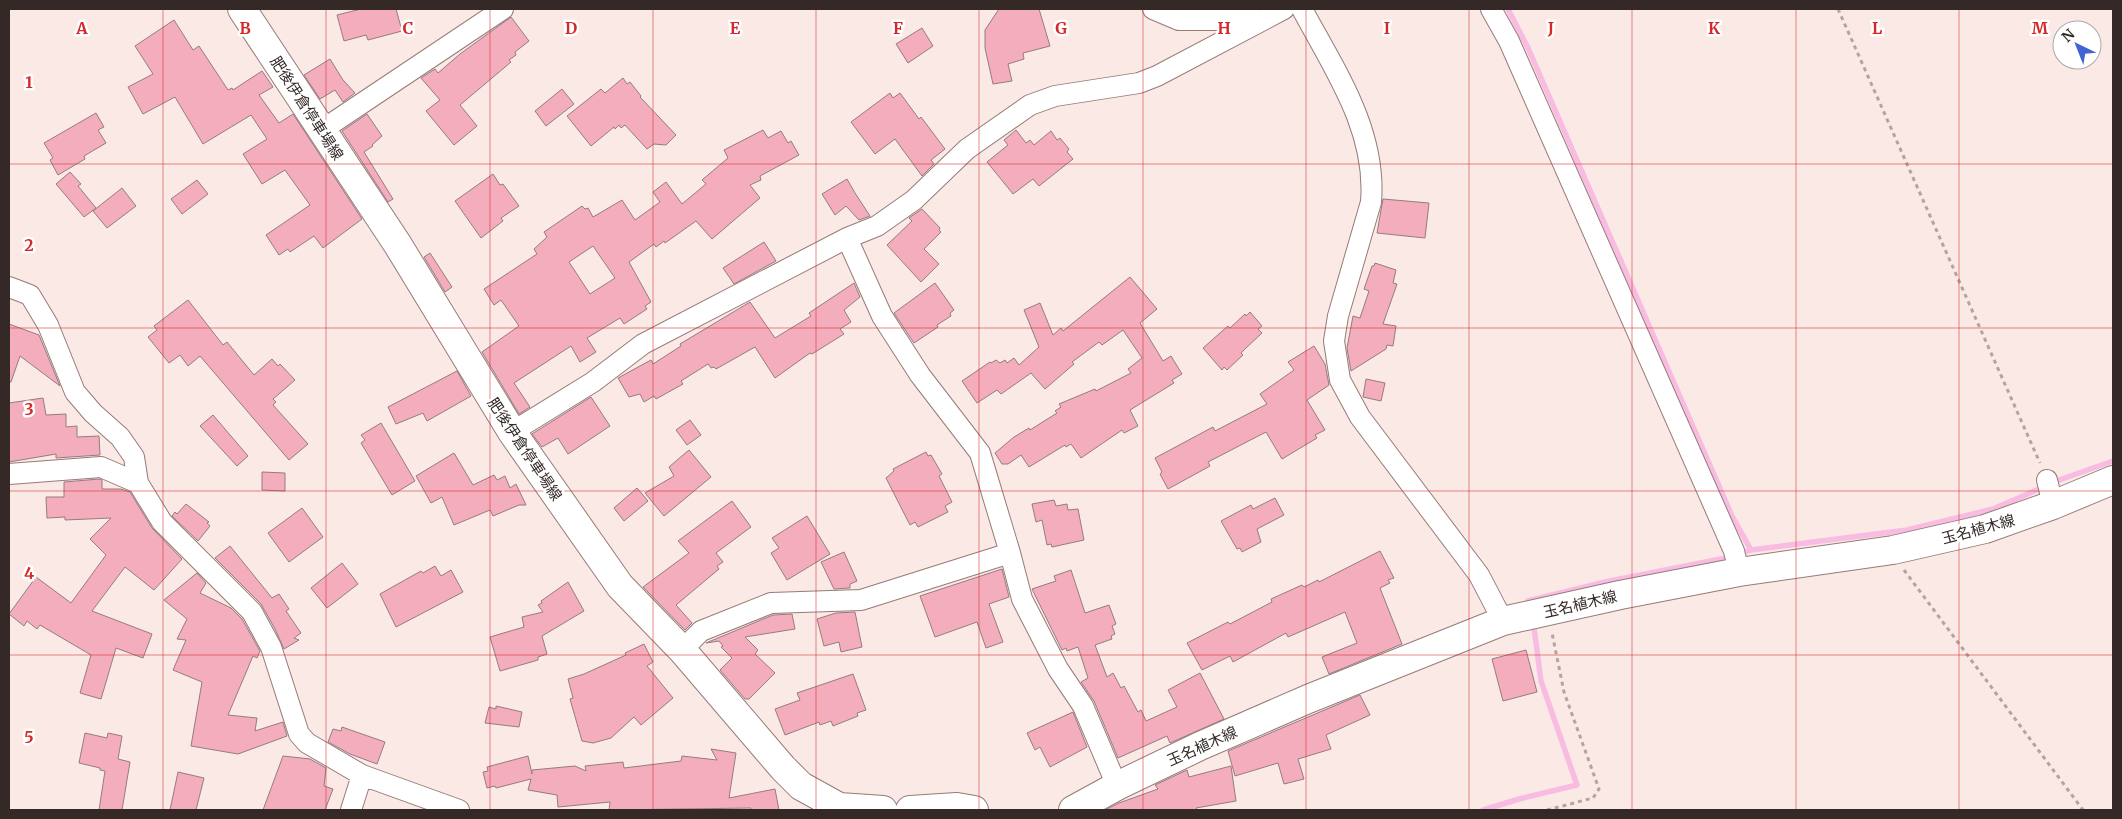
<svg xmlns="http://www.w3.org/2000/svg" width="2122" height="819" font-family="Merriweather,'Noto Sans JP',serif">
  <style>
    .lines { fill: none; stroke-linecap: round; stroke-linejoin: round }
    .stream { stroke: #f8bbe1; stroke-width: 5.5 }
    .building { fill: #f4adbc; stroke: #967b80; fill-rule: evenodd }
    .minor-casing { stroke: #967b77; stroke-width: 22 }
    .secondary-casing { stroke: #967b77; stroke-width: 30 }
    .path { stroke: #b4a4a1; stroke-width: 3; stroke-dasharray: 4 4; stroke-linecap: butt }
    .minor { stroke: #fff; stroke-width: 20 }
    .secondary { stroke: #fff; stroke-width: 28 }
    .grid { fill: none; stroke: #d62828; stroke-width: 1; stroke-opacity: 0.55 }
    .labels { text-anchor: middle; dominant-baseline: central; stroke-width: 5; stroke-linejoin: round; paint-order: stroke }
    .street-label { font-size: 15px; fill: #342927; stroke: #fff }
    .grid-label { font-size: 16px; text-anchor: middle; font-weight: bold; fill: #d62828; stroke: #fff; stroke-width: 5; stroke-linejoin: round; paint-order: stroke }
  </style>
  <rect width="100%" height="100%" fill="#fbe9e6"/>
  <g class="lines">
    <path class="stream" d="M1508,9L1528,48L1732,516L1751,550
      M1529,605L1528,601L1605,582L1726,558L1751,550L1907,530L1993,509L2062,479L2113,461
      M1483,810L1519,799L1577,785L1541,681L1534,628"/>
  </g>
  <path class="building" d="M361,9H396L402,31L368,40L366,35L344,41L337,15Z
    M999,9H1039L1050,46L1023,53L1024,59L1008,64L1012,81L993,84L985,48V30Z
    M511,17L529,41L515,52L516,55L509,60L511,62L460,105L477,126L454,145L426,111L440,100L421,78L435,69L438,73L460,54Z
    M174,20L193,50L199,46L228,90L232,88L233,90L262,71L273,87L259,95L279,123L293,114L362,219L323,248L314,236L290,252L288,249L279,255L266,235L310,205L285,170L262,184L243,154L267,139L251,115L203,144L175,97L143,114L128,87L153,74L135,46Z
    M922,28L933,46L908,63L896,44Z
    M330,59L343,80L355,93L343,102L335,90L320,99L304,75Z
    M623,78L627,84L630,82L641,96L640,97L676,135L666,145L654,144L647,149L625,125L621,128L619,125L615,129L614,127L591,146L567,116L601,89L605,93Z
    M562,89L574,104L546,126L535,111Z
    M890,93L893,98L900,93L919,119L921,117L945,149L931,160L934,164L922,176L895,139L875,154L851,122Z
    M96,113L104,127L98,130L106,143L84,156L85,159L58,175L50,160L53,158L44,143Z
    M367,114L382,136L372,145L373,146L364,152L393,199L388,202L342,131Z
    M763,130L768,138L781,131L788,143L791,141L799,155L760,176L761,180L750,185L760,198L712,239L696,221L665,243L664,241L656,247L654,244L629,262L651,302L645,306L647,309L624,324L620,318L587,338L596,352L580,362L571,346L514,383L530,407L519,414L482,352L519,326L501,300L494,305L484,289L537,254L534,249L547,237L544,232L582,206L585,209L588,208L593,217L622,200L635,220L660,202L653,192L666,182L682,204L706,184L702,180L728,158L724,150ZM593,246L615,278L590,294L569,262Z
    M1016,130L1026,143L1030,140L1034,145L1051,131L1057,140L1060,138L1069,149L1067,152L1073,159L1039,186L1033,179L1013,194L987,162L1008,145L1004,140Z
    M70,172L81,184L78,186L96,208L84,217L56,184Z
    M493,174L500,185L503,184L519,206L501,218L503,221L481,238L455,201Z
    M847,179L855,193L870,216L859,220L846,206L835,215L822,194Z
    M197,180L208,194L182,214L171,199Z
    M122,188L136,206L107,228L93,211Z
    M1383,199L1429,203L1425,238L1377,233Z
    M922,209L940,228L939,230L941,232L924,249L939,264L921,282L887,245L912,221L909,218Z
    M764,242L776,261L734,284L723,268Z
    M430,253L452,287L445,292L424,257Z
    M1375,263L1396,270L1393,283L1397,284L1383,324L1396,326L1393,346L1387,345L1386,349L1351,371L1347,348L1353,316L1360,318L1369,291L1364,289L1372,266H1374Z
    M1130,277L1157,309L1140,323L1163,361L1171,356L1182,374L1172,380L1174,383L1130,410L1138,426L1124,433L1122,430L1081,458L1071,444L1066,447L1065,445L1029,467L1021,455L1008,464H1002L995,453L1014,437L1029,428L1030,430L1057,413L1055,411L1061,407L1059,404L1095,389L1096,391L1131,373L1128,369L1142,358L1123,330L1102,345L1099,342L1072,362L1074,364L1045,389L1031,373L1001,394L997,390L977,403L962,381L990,362L991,363L996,360L1000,363L1005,360L1007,363L1014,358L1019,365L1039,347L1024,310L1040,303L1053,335L1061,328L1063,331Z
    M854,283L860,297L844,310L851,322L840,329L844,334L812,354L810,353L775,378L755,347L716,369L714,367L711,368L708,364L681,381L683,384L656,399L654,396L644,402L640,394L629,397L618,378L651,360L653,364L681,346L680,344L750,302L775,338L811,316L809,313Z
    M935,283L954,310L950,313L951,316L937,325L938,327L914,343L894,313Z
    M188,300L223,345L227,342L254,375L272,359L278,366L280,364L295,380L273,399L276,402L273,405L308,444L289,460L200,356L188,366L180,355L169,363L148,337L157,330L154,326Z
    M1250,312L1262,326L1258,329L1262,333L1246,348L1241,353L1243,355L1227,370L1224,367L1222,370L1203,348L1228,326L1230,328L1245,314L1246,316Z
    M9,324L39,335L60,386L20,356L11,382H9Z
    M1314,346L1325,364L1329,385L1307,400L1325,430L1315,435L1317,438L1282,459L1266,432L1208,462L1210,466L1168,489L1160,474L1162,472L1155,458L1213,427L1215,431L1267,404L1260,394L1294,370L1288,362Z
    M457,371L471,396L427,421L423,413L396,424L388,407Z
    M1366,379L1385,383L1381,401L1363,397Z
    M591,397L610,426L568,454L558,438L542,447L532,434Z
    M43,398L46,415L66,414V427L77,426V437L99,436L100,455L56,458V454L9,462V403Z
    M213,415L248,456L237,466L200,426Z
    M690,420L701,435L687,445L676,430Z
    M381,423L415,481L392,495L361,443L365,440L361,435Z
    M689,450L711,477L664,516L645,493L674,476L669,467Z
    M926,452L928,456L931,455L942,474L939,476L952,502L945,506L948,512L918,527L915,522L910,525L886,478L894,471L893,469Z
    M454,453L473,485L494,475L497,480L505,476L510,488L516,484L526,505H519L493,516L490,510L454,525L442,497L431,503L416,476Z
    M262,472L285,473V491L262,490Z
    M99,479L102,480V489H121L130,492L152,528L182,559L154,590L125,567L92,611L152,634L143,658L116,648L101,699L80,693L91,655L40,625L37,629L27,621L24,626L9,614L36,577L71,603L106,555L90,539L111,518L65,520V517L47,518L46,497H64V482Z
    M637,488L648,501L624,521L614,508Z
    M1275,498L1284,515L1257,529L1261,542L1242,552L1240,548L1237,549L1221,521L1251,505L1253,509Z
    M1054,500L1056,506L1067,504L1068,510L1078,509L1084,540L1052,547L1051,544L1047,545L1042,520L1036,522L1032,504Z
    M732,501L751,527L716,553L723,562L717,566L719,569L676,605L692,623L685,630L643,587L689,553L678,541Z
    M186,504L209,522L207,523L210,526L198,541L172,516L175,512L177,514Z
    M302,508L323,537L289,562L268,533Z
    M807,516L830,554L787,580L771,553L779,548L772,538Z
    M230,546L272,598L279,594L289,609L286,611L301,633L294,638L299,640L284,649L275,629L261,604L215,558Z
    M1380,551L1394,578L1388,580L1390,583L1380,588L1402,644L1329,674L1322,657L1357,643L1345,612L1288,637L1286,633L1233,662L1230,656L1202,670L1187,643L1228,622L1230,624L1272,602L1271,599L1302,585L1304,587L1318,580L1319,582Z
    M844,552L857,581L850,584V588L834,589L821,562Z
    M342,563L358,584L327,608L311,588Z
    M435,566L441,576L451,570L463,592L396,627L380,594L421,571L423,573Z
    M1002,569L1009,597L989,604L1003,642L986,648L977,622L935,637L920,596Z
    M1071,570L1085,613L1109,605L1116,624L1112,626L1115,634L1111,636L1112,639L1095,645L1107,677L1113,673L1121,688L1124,686L1138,712L1141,710L1146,721L1177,707L1168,690L1200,673L1224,719L1170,743L1167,736L1118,758L1094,701L1081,682L1088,678L1078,647L1067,651L1066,648L1062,650L1032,589L1056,581L1054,576Z
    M197,573L206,583L200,593L231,608L242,619L260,651L257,658L253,656L228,715L257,718L255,731L283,722L287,736L238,754L191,746L202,682L173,670L186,640L177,639L187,619L164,600Z
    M568,582L584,611L542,636L547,654L538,657V660L500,671L490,637L524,627L522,617L543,612L538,605L542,603L541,601Z
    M855,612L862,647L841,652L839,642L824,646L817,619L836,613Z
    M792,614L795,629L745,637L758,650L755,654L775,673L749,699H745L720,670L732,658L721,647L723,646L719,641L706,643L773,615Z
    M644,644L653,662L647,666L673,698L641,725L634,717L611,738L593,743L582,741L570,699L573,698L568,679L584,674L626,655L625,653Z
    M1526,650L1537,692L1503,701L1492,659Z
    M853,674L866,710L857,713L858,716L833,726L831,721L820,725L819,722L785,735L775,709L800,700L797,693Z
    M1360,695L1370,715L1326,735L1331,749L1298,759L1304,779L1284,784L1278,763L1235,776L1228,751Z
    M496,706L522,712L519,727L485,723L489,707L496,709Z
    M1073,712L1087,747L1050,767L1040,747L1035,750L1027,733Z
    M342,727L385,742L377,764L350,754L328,742L333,729L341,731Z
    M85,733L107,738L108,733L122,736L118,759L130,762L122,810H99L105,771L100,770V768L79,763Z
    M711,749L736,753L729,798L775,789L779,810H751V808L609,810L610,802L558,807L557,795L528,790L531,779L496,788L495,786L487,788L483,772L488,771L487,767L528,756L532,774V770L575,766L586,771L585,766L623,762L624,768L681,761L682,756L717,760Z
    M283,756L310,759L326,768L324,786L333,789L325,810H263Z
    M1231,766L1236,801L1196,808L1197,810H1105L1119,803L1158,789L1155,785L1187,770L1189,777Z
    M178,772L204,778L196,810H170Z"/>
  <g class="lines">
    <g class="minor-casing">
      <path id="minor" d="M1153,9L1179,20H1259
        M1302,9C1334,69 1377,130 1371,202L1338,316L1334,341L1340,380L1360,417L1479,575L1503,621
        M1491,9L1509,41L1734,551L1739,572
        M322,130L503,9
        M847,238L882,316L920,375L980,453L1010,553L1022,599L1058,669L1083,706L1117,786
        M9,287L30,295L48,325L75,392L93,413L120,437L134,457L138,483L162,522L252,612L271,647L299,734L307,743L362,775L459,810
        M512,432L593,382L643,344L847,238L877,226L914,200L967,149L1030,105L1055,96L1139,83L1157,76L1284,9
        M9,474L101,467L138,483
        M2047,480L2053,505
        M682,650L701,631L771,603L861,600L1010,553
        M351,810L362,775"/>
    </g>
    <g class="secondary-casing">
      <path id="secondary" d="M242,9L398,245L512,432L620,586L682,650L783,768L801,786L839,807L883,810
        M910,810L957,807L974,810
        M1073,810L1117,786L1200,746L1308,699L1503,621L1620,595L1739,572L1893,550L1985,529L2053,505L2113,480"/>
    </g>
    <path class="path" d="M1838,9L2040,463
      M1904,570L2083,810
      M1547,810L1593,798L1599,789L1564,692L1552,633"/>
    <use href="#minor" class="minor"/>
    <use href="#secondary" class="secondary"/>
  </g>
  <path class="grid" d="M163,9V810M326,9V810M490,9V810M653,9V810M816,9V810M979,9V810M1143,9V810M1306,9V810M1469,9V810M1632,9V810M1796,9V810M1959,9V810M9,164H2113M9,328H2113M9,491H2113M9,655H2113"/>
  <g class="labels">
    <g class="street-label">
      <text transform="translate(307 108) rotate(57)">肥後伊倉停車場線</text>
      <text transform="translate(525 449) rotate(56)">肥後伊倉停車場線</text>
      <text transform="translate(1978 529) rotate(-15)">玉名植木線</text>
      <text transform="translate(1580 604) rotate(-13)">玉名植木線</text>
      <text transform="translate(1202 746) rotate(-24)">玉名植木線</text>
    </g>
  </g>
  <g class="grid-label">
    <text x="82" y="34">A</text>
    <text x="245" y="34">B</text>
    <text x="408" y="34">C</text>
    <text x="571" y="34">D</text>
    <text x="735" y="34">E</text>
    <text x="898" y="34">F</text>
    <text x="1061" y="34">G</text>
    <text x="1224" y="34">H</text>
    <text x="1387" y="34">I</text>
    <text x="1551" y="34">J</text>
    <text x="1714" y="34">K</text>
    <text x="1877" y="34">L</text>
    <text x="2040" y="34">M</text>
    <text x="29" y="88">1</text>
    <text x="29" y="251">2</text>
    <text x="29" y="415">3</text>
    <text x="29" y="579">4</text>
    <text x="29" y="743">5</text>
  </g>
  <rect width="2122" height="819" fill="none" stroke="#342927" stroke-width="20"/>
  <g transform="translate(2077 45) rotate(317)"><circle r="24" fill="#ffffff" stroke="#aea9a9"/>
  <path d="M0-4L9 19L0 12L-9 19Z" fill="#4363d5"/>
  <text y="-8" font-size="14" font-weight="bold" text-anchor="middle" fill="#342927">N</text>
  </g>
</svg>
